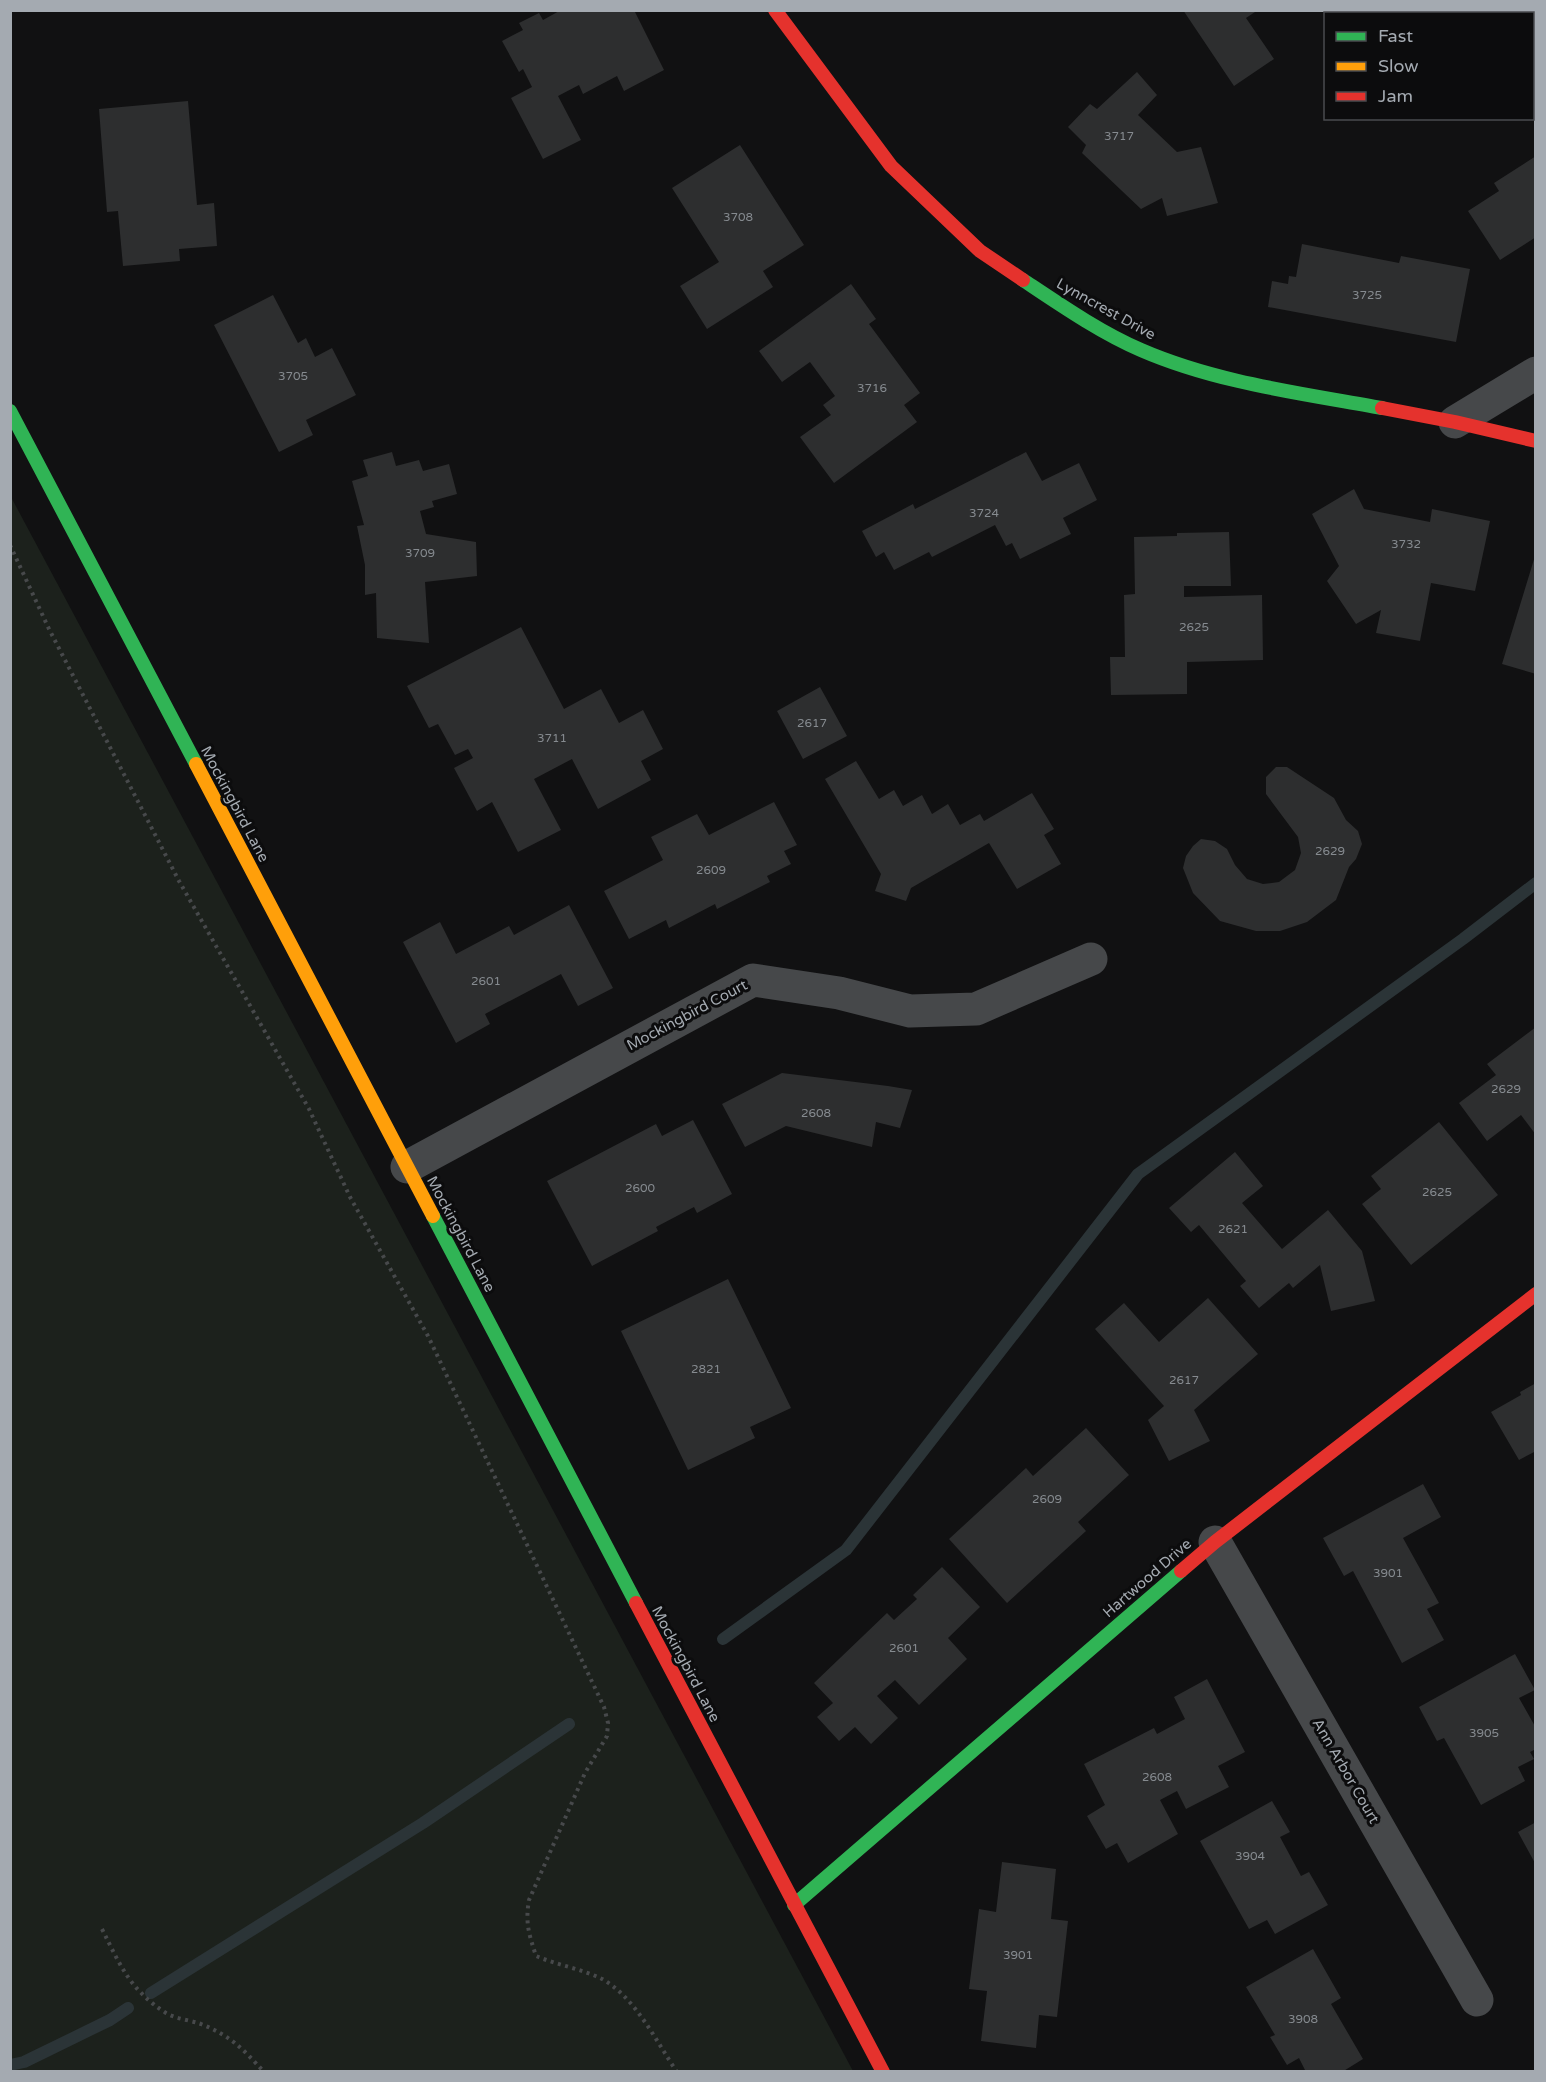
<svg xmlns="http://www.w3.org/2000/svg" width="1546" height="2082" font-family="'Varela Round',sans-serif">
  <style>
    .green { fill: #1c211c }
    .lines { fill: none; stroke-linecap: round; stroke-linejoin: round }
    .stream { stroke: #2b3437; stroke-width: 12 }
    .building { fill: #2d2e2f }
    .path { stroke: #47494b; stroke-width: 4; stroke-dasharray: 3 4.5; stroke-linecap: butt }
    .street { stroke: #46484a; stroke-width: 33 }
    .fast { stroke: #30b455; stroke-width: 14 }
    .slow { stroke: #ff9f0a; stroke-width: 14 }
    .jam { stroke: #e5322d; stroke-width: 14 }
    .labels { text-anchor: middle; dominant-baseline: central; stroke-width: 6; stroke-linejoin: round; paint-order: stroke }
    .number-label { font-size: 12px; fill: #868b90 }
    .street-label { font-size: 15px; fill: #a4aab1; stroke: #0c0c0d }
  </style>
  <rect width="100%" height="100%" fill="#111112"/>
  <path class="green" d="M10,497H11L853,2071H11Z"/>
  <g class="lines">
    <path class="stream" d="M723,1639L846,1550L1138,1174L1463,939L1536,883
      M151,1993L423,1823L569,1724
      M10,2065L24,2062L110,2020L128,2008"/>
  </g>
  <path class="building" d="M561,10H634L664,70L624,91L617,76L583,94L579,85L558,96L581,140L543,159L511,98L532,87L523,69L519,72L502,41L523,30L519,23L539,13L543,20Z
    M1183,10H1258L1246,18L1274,59L1234,86Z
    M1137,72L1157,95L1138,115L1177,152L1201,147L1218,203L1167,216L1162,198L1141,209L1082,153L1086,145L1068,127L1090,104L1097,109Z
    M188,101L197,205L214,203L217,246L179,249L180,261L123,266L118,211L107,212L99,109Z
    M740,145L804,245L763,271L773,287L707,329L680,286L719,262L672,188Z
    M1536,156V237L1500,260L1468,211L1499,191L1494,183Z
    M1302,244L1399,263L1401,256L1470,269L1456,342L1268,307L1272,281L1288,284L1289,276L1296,277Z
    M851,284L876,319L869,324L920,393L904,405L917,422L834,483L800,437L831,415L823,405L835,396L810,362L782,382L759,351Z
    M273,295L298,343L306,338L315,357L332,348L356,395L306,420L313,435L279,452L214,325Z
    M392,452L396,466L419,460L423,471L449,464L457,494L432,501L434,507L420,511L426,534L476,542L477,576L425,582L429,643L377,638L376,593L365,595V565L357,526L364,525L352,481L368,476L363,460Z
    M1026,452L1042,481L1079,463L1097,500L1063,518L1071,534L1020,559L1012,543L1006,546L995,525L932,557L929,552L894,570L884,552L876,557L862,531L913,504L915,509Z
    M1354,489L1364,509L1430,522L1432,509L1490,521L1475,591L1431,583L1420,641L1376,633L1381,610L1356,624L1327,581L1339,566L1312,514Z
    M1229,532L1231,586H1184V597L1262,595L1263,660L1187,662V694L1111,695L1110,657H1125L1124,595L1135,594L1134,537L1177,536V533Z
    M1535,556H1536V674L1502,664Z
    M521,627L564,709L601,689L619,723L643,710L663,749L641,761L651,780L598,809L572,759L534,779L561,830L518,852L492,802L477,811L454,768L473,758L468,749L455,755L438,724L429,728L407,686Z
    M820,687L847,736L803,759L777,711Z
    M856,761L879,799L894,790L903,806L922,795L932,814L948,804L960,825L980,814L984,821L1032,793L1054,829L1044,835L1061,864L1017,889L989,843L911,888L906,901L875,891L881,874L825,779Z
    M1276,767H1287L1334,798L1346,820L1358,831L1362,844L1356,859L1349,867L1336,900L1307,922L1280,931H1256L1220,921L1193,893L1183,868L1186,856L1193,846L1201,839L1215,841L1227,849L1235,865L1247,879L1263,884L1279,882L1295,870L1301,853L1298,837L1266,794V777Z
    M774,802L797,845L784,851L791,864L767,876L770,882L717,909L715,904L669,928L666,920L629,939L604,891L663,860L651,837L697,814L709,835Z
    M569,905L613,988L578,1006L561,974L485,1014L490,1024L456,1043L403,942L440,922L456,954L509,926L514,935Z
    M1536,1027V1135L1521,1115L1487,1141L1459,1103L1496,1075L1487,1064Z
    M782,1073L888,1086L912,1090L900,1128L876,1122L872,1147L786,1126L745,1147L722,1104Z
    M693,1120L732,1194L697,1213L694,1207L656,1227L658,1231L592,1266L547,1181L656,1124L662,1136Z
    M1439,1122L1498,1195L1411,1265L1362,1204L1381,1189L1371,1176Z
    M1235,1152L1263,1186L1242,1203L1282,1249L1328,1210L1362,1251L1375,1301L1331,1311L1320,1265L1293,1288L1289,1283L1259,1308L1240,1286L1246,1281L1199,1225L1191,1232L1169,1208Z
    M728,1279L791,1408L750,1427L755,1438L688,1470L621,1331Z
    M1208,1298L1258,1354L1194,1410L1210,1441L1169,1461L1148,1420L1164,1406L1095,1329L1124,1303L1159,1342Z
    M1536,1383V1451L1519,1460L1491,1412L1521,1395L1520,1392Z
    M1086,1428L1129,1475L1078,1522L1086,1531L1007,1603L949,1539L1026,1468L1033,1476Z
    M1423,1484L1441,1517L1403,1538L1439,1603L1427,1609L1444,1640L1402,1663L1353,1571L1344,1576L1323,1538Z
    M942,1567L980,1607L948,1638L967,1659L919,1705L895,1680L877,1696L898,1718L871,1744L855,1727L839,1741L817,1717L833,1703L814,1683L887,1613L894,1620L917,1599L913,1595Z
    M1515,1654L1535,1690L1519,1698L1536,1728V1749L1530,1752L1534,1759L1518,1767L1525,1781L1481,1805L1444,1738L1437,1741L1419,1707Z
    M1207,1679L1245,1752L1218,1766L1229,1787L1186,1809L1177,1791L1160,1800L1178,1834L1128,1863L1117,1843L1106,1849L1087,1816L1105,1805L1084,1764L1154,1728L1157,1734L1185,1719L1174,1697Z
    M1272,1801L1290,1832L1280,1837L1301,1876L1309,1872L1328,1905L1275,1934L1267,1920L1249,1929L1200,1841Z
    M1536,1822V1865L1518,1832Z
    M1002,1862L1056,1869L1051,1919L1068,1921L1057,2017L1039,2015L1036,2048L981,2041L987,1991L969,1989L979,1909L996,1912Z
    M1313,1949L1341,1998L1331,2004L1363,2059L1342,2072H1306L1299,2058L1287,2065L1270,2037L1275,2035L1246,1987Z"/>
  <g class="lines">
    <path class="path" d="M10,545L49,629L179,881L309,1109L350,1197L428,1336L604,1707L608,1723L607,1736L585,1773L529,1900C525,1923 529,1934 536,1956C557,1965 582,1969 602,1979C635,1997 656,2041 677,2072
      M102,1929C120,1965 130,1990 166,2013C176,2019 190,2020 201,2024C231,2036 243,2049 264,2072"/>
    <path class="street" d="M1455,422L1536,373
      M407,1167L753,980L839,993L910,1011L976,1009L1091,959
      M1215,1542L1477,2000"/>
    <path class="fast" d="M1023,280C1059,304 1101,333 1141,350C1217,383 1301,393 1382,408
      M10,411L196,764
      M433,1216L636,1603
      M794,1905L1181,1571"/>
    <path class="slow" d="M196,764L433,1216"/>
    <path class="jam" d="M775,10L891,166L980,251L1023,280
      M1382,408L1455,422L1536,441
      M1181,1571L1215,1542L1536,1294
      M636,1603L883,2072"/>
  </g>
  <g class="labels">
    <g class="number-label">
      <text x="1119" y="136">3717</text>
      <text x="738" y="217">3708</text>
      <text x="1367" y="295">3725</text>
      <text x="293" y="376">3705</text>
      <text x="872" y="388">3716</text>
      <text x="984" y="513">3724</text>
      <text x="1406" y="544">3732</text>
      <text x="420" y="553">3709</text>
      <text x="1194" y="627">2625</text>
      <text x="812" y="723">2617</text>
      <text x="552" y="738">3711</text>
      <text x="1330" y="851">2629</text>
      <text x="711" y="870">2609</text>
      <text x="486" y="981">2601</text>
      <text x="1506" y="1089">2629</text>
      <text x="816" y="1113">2608</text>
      <text x="640" y="1188">2600</text>
      <text x="1437" y="1192">2625</text>
      <text x="1233" y="1229">2621</text>
      <text x="706" y="1369">2821</text>
      <text x="1184" y="1380">2617</text>
      <text x="1047" y="1499">2609</text>
      <text x="1388" y="1573">3901</text>
      <text x="904" y="1648">2601</text>
      <text x="1484" y="1733">3905</text>
      <text x="1157" y="1777">2608</text>
      <text x="1250" y="1856">3904</text>
      <text x="1018" y="1955">3901</text>
      <text x="1303" y="2019">3908</text>
    </g>
    <g class="street-label">
      <text transform="translate(1106 309) rotate(29)">Lynncrest Drive</text>
      <text transform="translate(235 804) rotate(62)">Mockingbird Lane</text>
      <text transform="translate(687 1015) rotate(-28)">Mockingbird Court</text>
      <text transform="translate(461 1234) rotate(62)">Mockingbird Lane</text>
      <text transform="translate(1147 1578) rotate(-41)">Hartwood Drive</text>
      <text transform="translate(686 1664) rotate(62)">Mockingbird Lane</text>
      <text transform="translate(1346 1771) rotate(60)">Ann Arbor Court</text>
    </g>
  </g>
  <rect width="1546" height="2082" fill="none" stroke="#a4aab1" stroke-width="24"/>
  <rect x="1324" y="12" width="210" height="108" fill="#0c0c0d" stroke="#494b4f" stroke-width="1.5"/>
  <rect x="1336" y="32" width="30" height="9" fill="#30b455" stroke="#494b4f" stroke-width="1.5"/>
  <text x="1378" y="42" font-size="18" fill="#a4aab1">Fast</text>
  <rect x="1336" y="62" width="30" height="9" fill="#ff9f0a" stroke="#494b4f" stroke-width="1.5"/>
  <text x="1378" y="72" font-size="18" fill="#a4aab1">Slow</text>
  <rect x="1336" y="92" width="30" height="9" fill="#e5322d" stroke="#494b4f" stroke-width="1.5"/>
  <text x="1378" y="102" font-size="18" fill="#a4aab1">Jam</text>
</svg>
